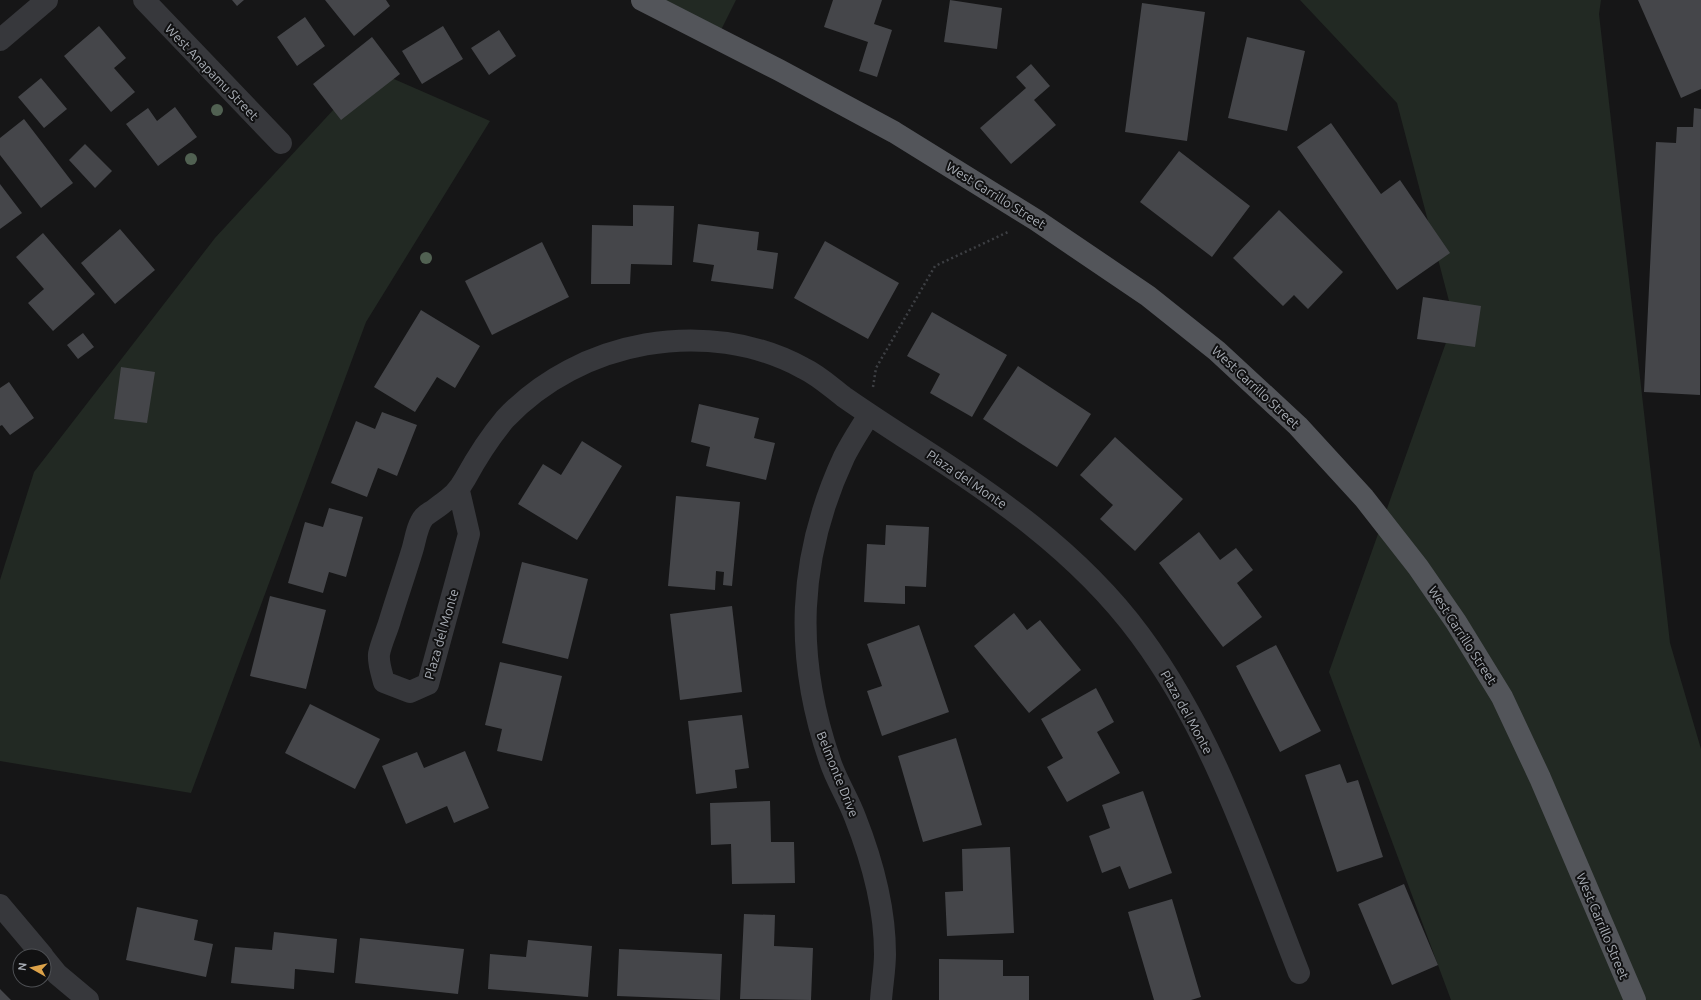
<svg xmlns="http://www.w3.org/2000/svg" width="1701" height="1000" font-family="Ubuntu,sans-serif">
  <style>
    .green { fill: #222923 }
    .building { fill: #45464a }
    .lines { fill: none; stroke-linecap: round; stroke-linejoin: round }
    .path { stroke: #3d3f43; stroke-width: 2.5; stroke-dasharray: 2 3; stroke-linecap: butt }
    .minor { stroke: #37383c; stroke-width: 22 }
    .major { stroke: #53555a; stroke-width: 22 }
    .tree { fill: #516152 }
    .labels { text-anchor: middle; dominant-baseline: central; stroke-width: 4; stroke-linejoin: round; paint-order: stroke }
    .street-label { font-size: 13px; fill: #a9aeb6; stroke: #111112 }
  </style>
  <rect width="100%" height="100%" fill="#161617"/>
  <path class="green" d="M636,0H736L717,38Z
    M1300,0H1601L1599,14L1670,643L1701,749V1000H1451L1329,672L1454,320L1397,103Z
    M371,69L490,121L366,322L191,793L0,761V580L34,472L215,238Z"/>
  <path class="building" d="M232,0H244L237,6Z
    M325,0H386L390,6L354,36Z
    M833,0H882L874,24L892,30L877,77L859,71L868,42L824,27Z
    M950,0L1002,8L997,49L944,42Z
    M1638,0H1701V89L1681,98Z
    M1142,3L1205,12L1187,141L1125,132Z
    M305,17L325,46L297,66L277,37Z
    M99,26L126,58L114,68L135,92L111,112L64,56Z
    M443,26L463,59L422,84L402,51Z
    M499,30L516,56L489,75L471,48Z
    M372,37L400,74L341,120L313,84Z
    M1247,37L1305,51L1287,131L1228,118Z
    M1031,64L1050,86L1034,100L1056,125L1011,164L980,128L1026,88L1016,77Z
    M41,78L67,109L44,128L18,97Z
    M175,107L197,137L158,166L126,124L148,108L157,121Z
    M1694,108L1701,109L1700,395L1644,392L1656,142L1676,143L1677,127H1693Z
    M24,119L73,183L41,208L0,155V138Z
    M1331,123L1381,194L1400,180L1450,253L1397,290L1297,147Z
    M85,144L112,171L95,188L69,160Z
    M1179,151L1250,206L1212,257L1140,202Z
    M0,184L22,213L0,229Z
    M633,205L674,206L672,265L631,264L630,284H591L592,225L633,226Z
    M1279,210L1343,272L1308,309L1294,295L1283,306L1233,258Z
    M698,224L759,232L757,250L778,253L773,289L711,281L714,265L693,262Z
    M120,229L155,270L115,304L81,263Z
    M43,233L95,294L53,331L28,303L44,289L16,257Z
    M825,241L899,283L868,339L794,298Z
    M542,242L569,297L492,335L465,281Z
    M1423,297L1481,306L1475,347L1417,339Z
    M421,310L480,346L455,388L437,377L415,412L374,387Z
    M932,312L1007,355L972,417L930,393L940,374L907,356Z
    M83,333L94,347L78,359L67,345Z
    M1018,366L1091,414L1057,467L983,419Z
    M121,367L155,372L147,423L114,419Z
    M9,382L34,418L10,435L2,425L0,426V388Z
    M699,404L759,418L754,438L775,443L766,480L706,466L710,447L691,442Z
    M382,412L417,425L397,476L378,468L367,497L331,483L356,421L375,429Z
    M1115,437L1183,499L1135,551L1100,519L1113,505L1080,475Z
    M582,441L622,466L577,540L518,504L543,464L561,475Z
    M676,496L740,502L732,586L723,585L724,572L716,571L715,590L668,586Z
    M329,508L363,517L346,577L329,572L323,593L288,583L305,522L323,527Z
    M886,525L929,527L926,587L905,586V604L864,602L867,544L885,545Z
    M1199,532L1220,560L1236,548L1253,570L1237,583L1262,617L1223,647L1159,563Z
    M522,562L588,579L568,659L502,643Z
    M270,596L326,610L306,689L250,676Z
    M732,606L742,692L680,700L670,614Z
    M1014,613L1027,630L1040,620L1081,670L1029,713L974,646Z
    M919,625L949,712L882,736L867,691L882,686L867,644Z
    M1276,645L1321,731L1280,752L1236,666Z
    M500,662L562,676L542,761L497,751L502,729L485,725Z
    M1096,688L1114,722L1097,732L1120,773L1067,802L1047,767L1063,758L1041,719Z
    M310,704L380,739L355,789L285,753Z
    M742,715L749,768L735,770L737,788L696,794L688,721Z
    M956,738L982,825L923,842L898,756Z
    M465,751L489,808L454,823L447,806L406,824L382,766L417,752L424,768Z
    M1340,764L1347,783L1358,780L1383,857L1337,872L1305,775Z
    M1143,791L1172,873L1129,889L1120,866L1102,873L1089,836L1110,828L1102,805Z
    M770,801L771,842H794L795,883L732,884L731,844L711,845L710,803Z
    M1010,847L1014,933L947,936L945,892L963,891L962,849Z
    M1404,884L1438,965L1392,985L1358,904Z
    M1172,899L1201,997L1191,1000H1154L1128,912Z
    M137,907L198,920L194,940L213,944L206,977L126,960Z
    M744,914L775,915L774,946L813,948L811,1000L740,999Z
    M274,932L337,939L334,973L295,969L294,989L231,983L235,947L272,950Z
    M360,938L464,949L458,994L355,983Z
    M528,940L592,946L588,997L488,989L490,954L526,957Z
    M619,949L722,954L720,1000L617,996Z
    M939,959L1003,960V976H1029V1000H939Z
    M0,989L11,1000H0Z"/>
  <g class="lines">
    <path class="path" d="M873,387L876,368L935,266L1008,232"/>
    <path class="minor" d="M144,0L281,143
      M0,40L47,0
      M869,415C860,429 851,443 844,457C797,558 794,657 830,761C836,780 848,798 855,817C872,860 885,907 885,954C885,969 882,985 881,1000
      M459,491L469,534L428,684L410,692L384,682C382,674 378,663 379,654C381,643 387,631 390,620C397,597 405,574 412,551C415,542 417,525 424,517C427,514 431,512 435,509C448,499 457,494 465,479C477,457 489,438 505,419C579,340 707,316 803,368C818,375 831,387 844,397C864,411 884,424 904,437C991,492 1078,551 1140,635C1215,736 1253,857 1299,973
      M0,905L43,956
      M44,958L57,974L88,1000"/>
    <path class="major" d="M642,0L779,70L894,132L1036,220L1148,296L1217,351L1298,426L1364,498L1418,567L1456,622L1502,697L1540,778L1635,1000"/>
  </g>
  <g class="tree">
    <circle cx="217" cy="110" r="6"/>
    <circle cx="191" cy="159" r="6"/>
    <circle cx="426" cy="258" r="6"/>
  </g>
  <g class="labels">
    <g class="street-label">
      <text transform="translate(212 72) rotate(46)">West Anapamu Street</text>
      <text transform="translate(996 195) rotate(32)">West Carrillo Street</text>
      <text transform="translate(1256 387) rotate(43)">West Carrillo Street</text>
      <text transform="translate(967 479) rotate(34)">Plaza del Monte</text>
      <text transform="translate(441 634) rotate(-74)">Plaza del Monte</text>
      <text transform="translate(1463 635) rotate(57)">West Carrillo Street</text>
      <text transform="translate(1187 712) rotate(61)">Plaza del Monte</text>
      <text transform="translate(838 774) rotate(68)">Belmonte Drive</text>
      <text transform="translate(1603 926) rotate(67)">West Carrillo Street</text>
    </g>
  </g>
  <g transform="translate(32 968) rotate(278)"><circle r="19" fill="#111112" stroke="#4e5054"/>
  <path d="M0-3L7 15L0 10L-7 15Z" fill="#dca249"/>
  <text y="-6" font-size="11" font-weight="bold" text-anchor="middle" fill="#a9aeb6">N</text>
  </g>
</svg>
